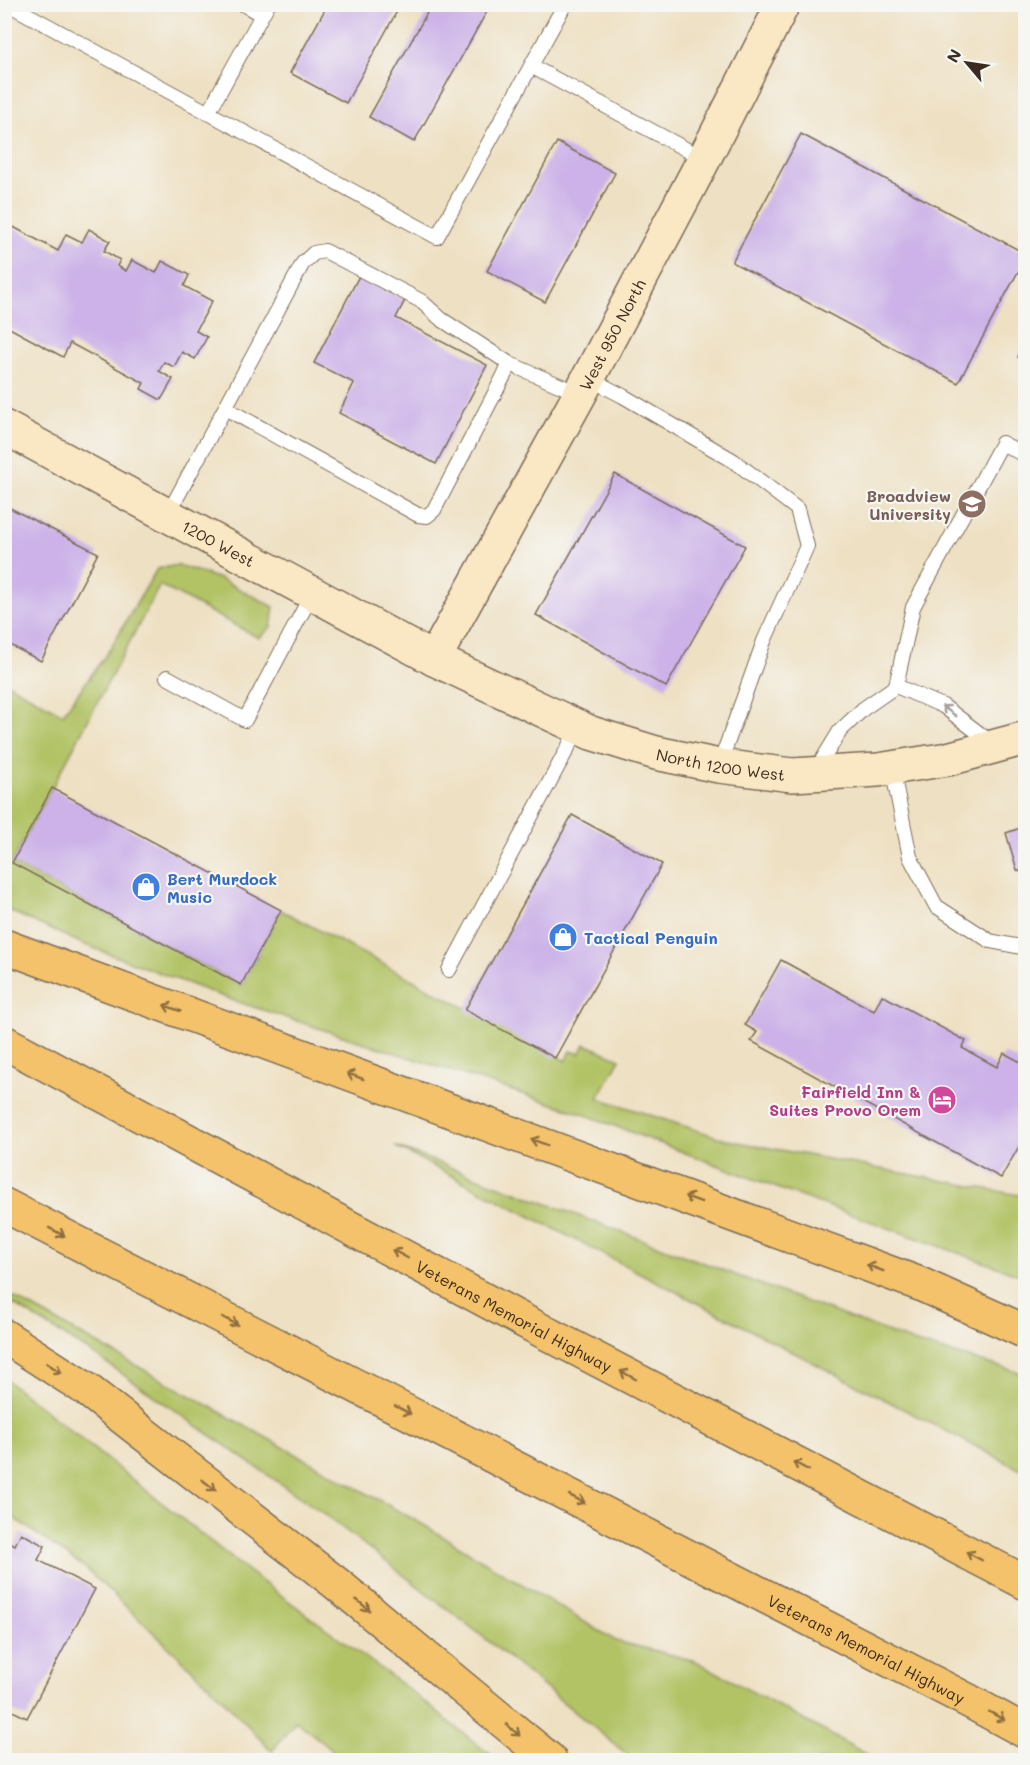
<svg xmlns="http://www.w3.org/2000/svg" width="1030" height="1765" font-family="Mali,sans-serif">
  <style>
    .green { fill: #b2c366; stroke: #767642; stroke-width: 1.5 }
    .building { fill: #ccb2e8 }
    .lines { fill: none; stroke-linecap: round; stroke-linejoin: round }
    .lane-casing { stroke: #7a6a57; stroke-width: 16 }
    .secondary-casing { stroke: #7a6a57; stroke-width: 36 }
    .highway-casing { stroke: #7a6a57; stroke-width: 36 }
    .lane { stroke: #fff; stroke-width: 14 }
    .secondary { stroke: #fae7c3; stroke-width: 33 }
    .highway { stroke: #f3c26a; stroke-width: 33 }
    .oneway { stroke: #a79f9a }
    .oneway2 { stroke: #8e6e40 }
    .labels { text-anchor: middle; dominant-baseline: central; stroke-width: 4.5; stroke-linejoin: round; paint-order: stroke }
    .street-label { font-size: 16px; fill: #3b2a1e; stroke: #f6f6f2 }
    .education-label { font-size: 16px; font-weight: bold; fill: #785e54; stroke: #f6f6f2; text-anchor: end }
    .shop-label { font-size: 16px; font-weight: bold; fill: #366cbe; stroke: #f6f6f2; text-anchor: start }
    .hotel-label { font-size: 16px; font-weight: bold; fill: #b23c85; stroke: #f6f6f2; text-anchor: end }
  </style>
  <rect width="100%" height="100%" fill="#f6f6f2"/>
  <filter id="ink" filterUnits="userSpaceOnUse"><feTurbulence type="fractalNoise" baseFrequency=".0167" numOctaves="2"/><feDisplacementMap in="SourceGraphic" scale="12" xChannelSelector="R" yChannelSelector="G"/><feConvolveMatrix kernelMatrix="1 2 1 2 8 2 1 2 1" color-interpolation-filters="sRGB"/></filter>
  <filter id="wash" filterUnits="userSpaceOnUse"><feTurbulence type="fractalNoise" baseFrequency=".008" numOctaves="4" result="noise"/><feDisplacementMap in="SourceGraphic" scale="24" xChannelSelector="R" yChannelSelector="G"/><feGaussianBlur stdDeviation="1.35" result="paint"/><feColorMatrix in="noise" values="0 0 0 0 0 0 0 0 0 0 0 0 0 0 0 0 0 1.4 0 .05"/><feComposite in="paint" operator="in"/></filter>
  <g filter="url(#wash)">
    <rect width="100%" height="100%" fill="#eee0c2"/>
    <path class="green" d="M178,565L220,579L274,607L271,627L259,638L160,585L12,863L241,985L281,910L566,1061L571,1051L580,1054L585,1044L620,1059L598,1098L727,1140L1025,1196V1277L788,1192L578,1112L232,1000L83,944L5,909V682L63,714L108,652L157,569Z
      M394,1146L916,1343L1025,1374V1472Z
      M4,1292L422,1524L616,1641L696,1661L877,1760H634L477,1632L327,1516L89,1351L5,1299Z
      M4,1378L248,1571L403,1685L497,1760H345L296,1721L272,1751L213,1689L84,1567L5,1512Z"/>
    <g id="blocks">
      <path class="building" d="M328,4H401L346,103L290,73Z
        M432,4H491L414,142L369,117Z
        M801,134L1026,254V257L958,383L732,262Z
        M557,142L615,173L545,302L487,271Z
        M4,222L58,251L66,234L82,242L89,229L110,241L104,251L120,260L117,266L126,271L132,260L156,273L162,261L189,275L184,286L212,301L196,331L207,337L195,359L182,352L174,367L164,362L159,371L173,379L161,400L141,389L144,383L70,343L63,357L4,325Z
        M359,276L405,300L396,318L487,365L436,464L339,413L354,383L314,363Z
        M1026,343V361L1018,357Z
        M615,474L745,546L666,687L536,615Z
        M4,505L98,553L41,661L4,642Z
        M52,788L281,910L241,985L12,863Z
        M572,815L662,864L555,1058L465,1010Z
        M1026,826V875L1017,870L1006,833Z
        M781,960L874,1011L882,995L966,1041L962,1048L997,1067L1004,1053L1026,1065V1134L1001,1178L751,1041L757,1032L745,1025Z
        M21,1533L45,1546L38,1560L95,1589L27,1718L4,1707V1540L15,1545Z"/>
    </g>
  </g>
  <g filter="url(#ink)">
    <use href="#blocks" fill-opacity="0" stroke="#7a6a57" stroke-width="1.5"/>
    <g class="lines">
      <g class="lane-casing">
        <path id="lane" d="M8,4L437,237L565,4
          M243,4L262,15
          M531,66L704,159
          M208,113L268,4
          M588,378L623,396L734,461L797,509L807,546L764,641L719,766
          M225,408L418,515L427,516L434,510L510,364
          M168,514L303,263L314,253L325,251L421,301L441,319L510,364L580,394
          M167,677L245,720L313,592
          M896,686L913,607L1002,443L1026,456
          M892,768L910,857L936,906L990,941L1026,948
          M815,772L840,731L863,709L896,686L943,706L992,743
          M449,970L579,727"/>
      </g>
      <g class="secondary-casing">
        <g id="secondary">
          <path id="s1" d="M4,427L434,659L591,733L656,753L719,766L792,775L878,770L948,759L1026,738"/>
          <path id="s2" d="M434,659L580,394L704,159L783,4"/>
        </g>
      </g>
      <g class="highway-casing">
        <g id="highway">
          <path d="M4,946L920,1284L1026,1332"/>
          <path id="s3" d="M4,1042L548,1334L1026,1583"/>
          <path id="s4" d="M4,1205L969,1701L1026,1732"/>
          <path d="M4,1336L86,1389L337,1584L550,1760"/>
        </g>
      </g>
      <use href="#lane" class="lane"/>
      <use href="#secondary" class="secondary"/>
      <use href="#highway" class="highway"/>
    </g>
    <defs><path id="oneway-shaft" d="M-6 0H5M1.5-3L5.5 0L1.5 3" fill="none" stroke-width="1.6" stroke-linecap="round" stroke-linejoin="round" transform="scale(1.5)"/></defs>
    <use class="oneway" href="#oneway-shaft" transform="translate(949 711) rotate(-145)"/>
    <g class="oneway2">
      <use href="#oneway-shaft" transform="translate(172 1008) rotate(-160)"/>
      <use href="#oneway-shaft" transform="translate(355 1076) rotate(-160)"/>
      <use href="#oneway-shaft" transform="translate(539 1142) rotate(-160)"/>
      <use href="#oneway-shaft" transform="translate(693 1199) rotate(-160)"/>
      <use href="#oneway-shaft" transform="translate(57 1232) rotate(27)"/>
      <use href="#oneway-shaft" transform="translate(400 1254) rotate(-152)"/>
      <use href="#oneway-shaft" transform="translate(875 1268) rotate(-159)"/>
      <use href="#oneway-shaft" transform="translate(230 1321) rotate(27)"/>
      <use href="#oneway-shaft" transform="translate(54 1368) rotate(33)"/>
      <use href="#oneway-shaft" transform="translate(628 1375) rotate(-152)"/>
      <use href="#oneway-shaft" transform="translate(403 1410) rotate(27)"/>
      <use href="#oneway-shaft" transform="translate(801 1466) rotate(-152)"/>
      <use href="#oneway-shaft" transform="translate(209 1485) rotate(38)"/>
      <use href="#oneway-shaft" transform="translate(577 1499) rotate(27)"/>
      <use href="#oneway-shaft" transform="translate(974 1556) rotate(-152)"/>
      <use href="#oneway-shaft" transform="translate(363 1605) rotate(40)"/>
      <use href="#oneway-shaft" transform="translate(997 1716) rotate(29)"/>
      <use href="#oneway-shaft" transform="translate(513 1730) rotate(40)"/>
    </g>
  </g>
  <defs>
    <g id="university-disc" transform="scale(1.5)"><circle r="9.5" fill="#8d6e63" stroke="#f6f6f2"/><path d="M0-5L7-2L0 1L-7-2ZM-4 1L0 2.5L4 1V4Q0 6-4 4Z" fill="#fff"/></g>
    <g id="shop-disc" transform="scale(1.5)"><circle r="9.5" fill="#3f7fe0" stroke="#f6f6f2"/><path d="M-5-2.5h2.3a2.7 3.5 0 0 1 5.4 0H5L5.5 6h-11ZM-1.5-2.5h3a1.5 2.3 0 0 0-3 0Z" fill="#fff"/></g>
    <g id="hotel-disc" transform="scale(1.5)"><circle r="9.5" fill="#d1479c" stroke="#f6f6f2"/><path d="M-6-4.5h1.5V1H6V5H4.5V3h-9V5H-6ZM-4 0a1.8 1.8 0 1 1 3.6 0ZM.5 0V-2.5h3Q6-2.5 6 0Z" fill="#fff"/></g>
  </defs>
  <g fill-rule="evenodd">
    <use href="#university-disc" x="972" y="504"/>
    <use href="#shop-disc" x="146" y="887"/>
    <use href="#shop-disc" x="563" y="937"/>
    <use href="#hotel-disc" x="942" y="1100"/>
  </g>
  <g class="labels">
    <g class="street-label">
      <text stroke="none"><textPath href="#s2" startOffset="370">West 950 North</textPath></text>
      <text stroke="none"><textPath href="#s1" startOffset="244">1200 West</textPath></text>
      <text stroke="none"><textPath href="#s1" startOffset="796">North 1200 West</textPath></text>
      <text stroke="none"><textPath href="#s3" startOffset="579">Veterans Memorial Highway</textPath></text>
      <text stroke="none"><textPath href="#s4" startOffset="970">Veterans Memorial Highway</textPath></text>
    </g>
    <g class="education-label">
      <text x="951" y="495">Broadview<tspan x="951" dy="18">University</tspan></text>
    </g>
    <g class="shop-label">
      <text x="167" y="878">Bert Murdock<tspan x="167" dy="18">Music</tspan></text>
      <text x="584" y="937">Tactical Penguin</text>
    </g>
    <g class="hotel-label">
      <text x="921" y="1091">Fairfield Inn &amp;<tspan x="921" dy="18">Suites Provo Orem</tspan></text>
    </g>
  </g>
  <rect width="1030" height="1765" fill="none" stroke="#f6f6f2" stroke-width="24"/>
  <g transform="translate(967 63) rotate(299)" stroke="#f6f6f2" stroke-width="4.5" paint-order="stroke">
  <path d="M0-4.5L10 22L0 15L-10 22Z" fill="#3b2a1e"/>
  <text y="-9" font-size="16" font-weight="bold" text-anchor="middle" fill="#3b2a1e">N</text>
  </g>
</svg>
